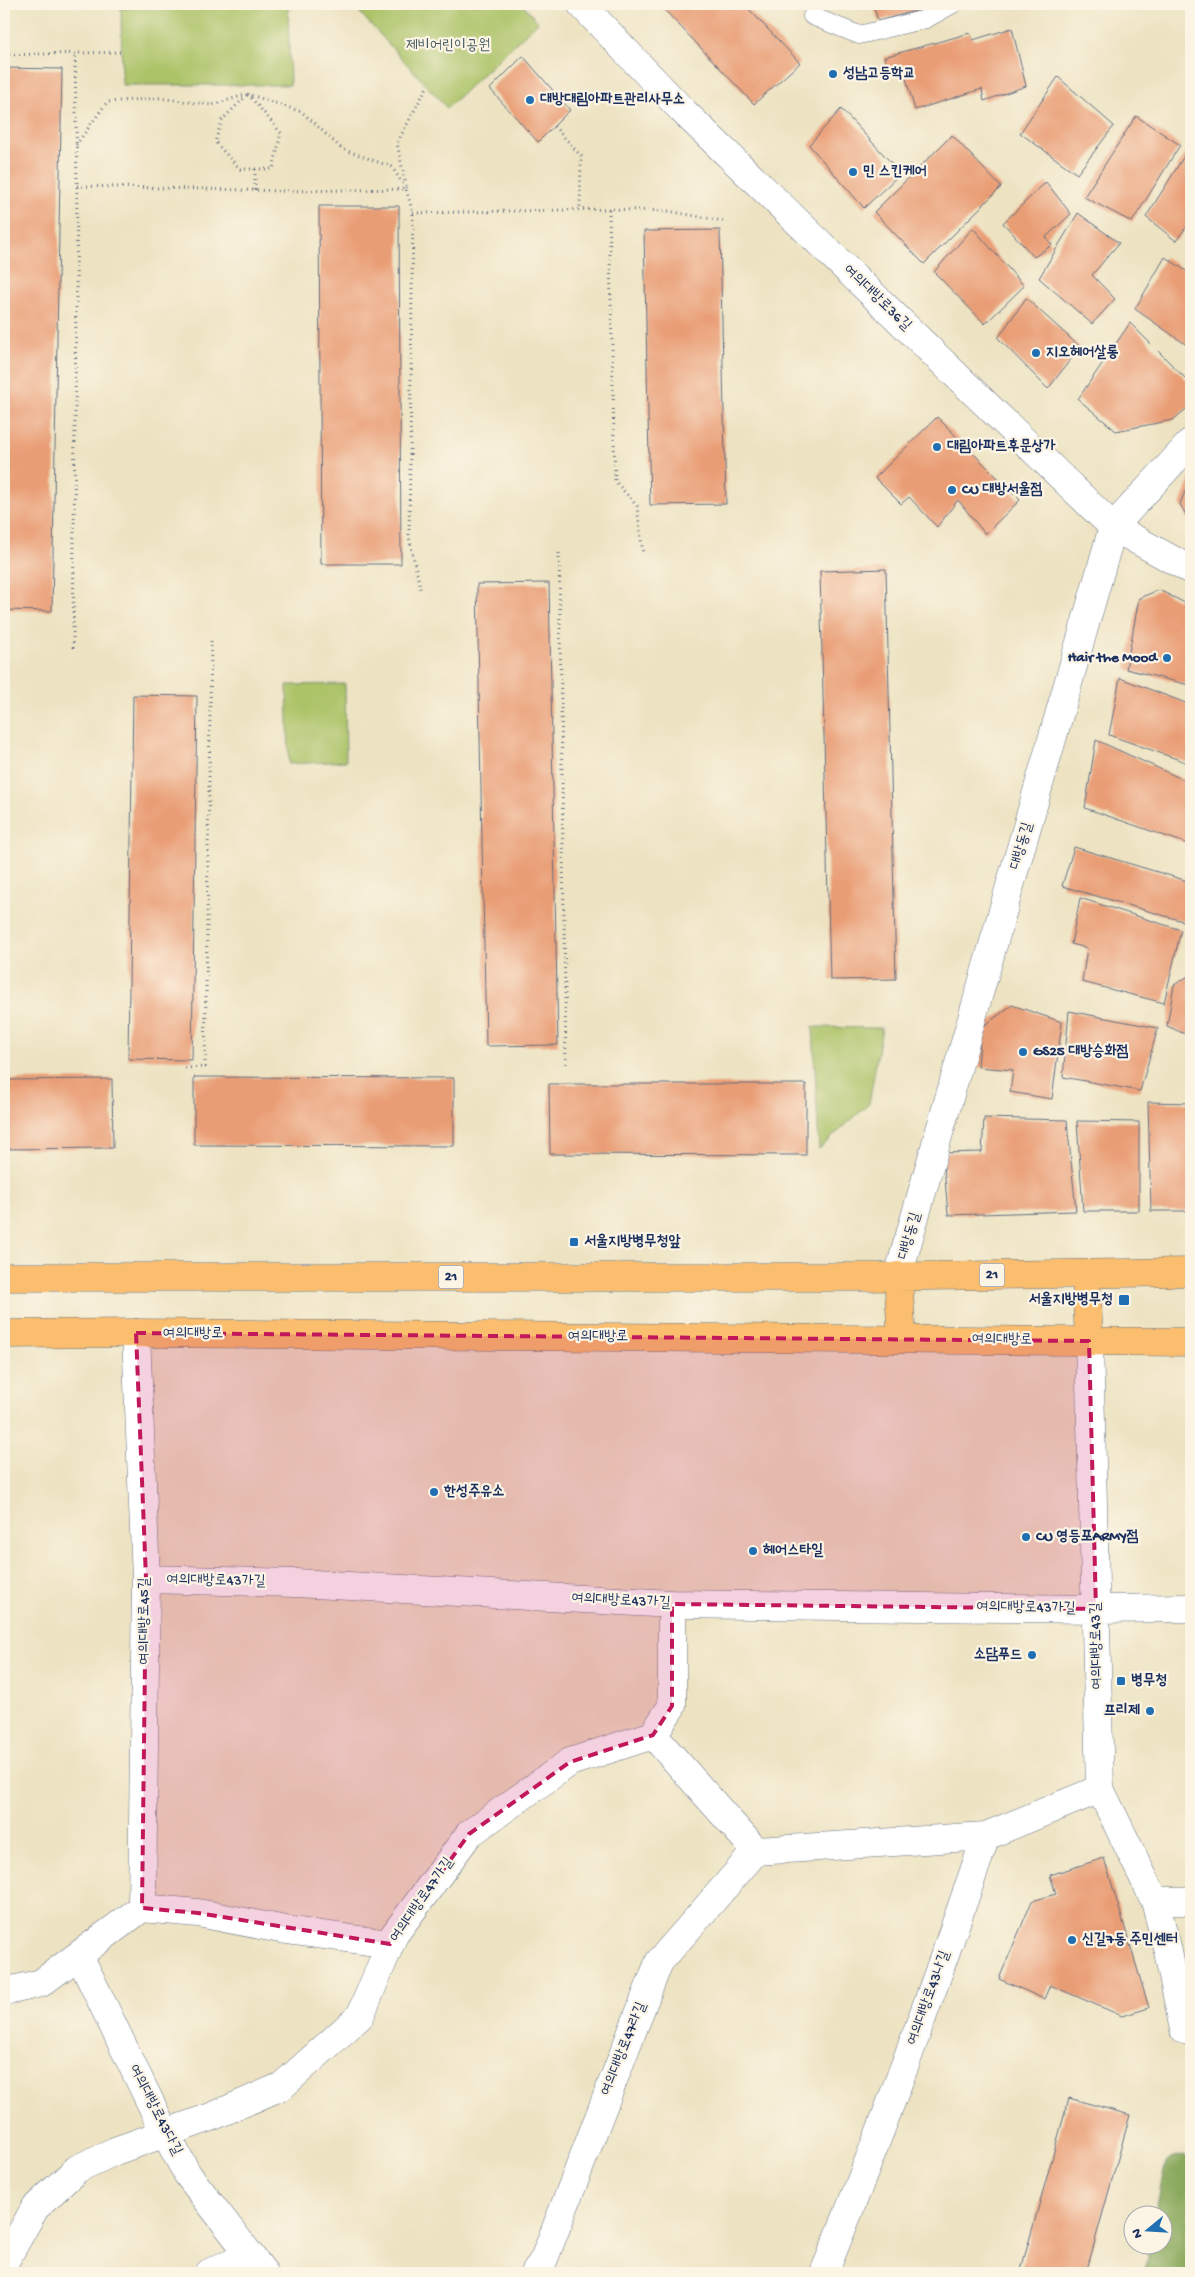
<svg xmlns="http://www.w3.org/2000/svg" width="1195" height="2277" font-family="'Gochi Hand','Poor Story',sans-serif">
  <style>
    .green { fill: #acc367; stroke: #647962 }
    .forest { fill: #89a95c; stroke: #526c5d }
    .building { fill: #e99d74 }
    .lines { fill: none; stroke-linecap: round; stroke-linejoin: round }
    .lane-casing { stroke: #646e81; stroke-width: 19 }
    .street-casing { stroke: #646e81; stroke-width: 29 }
    .primary-casing { stroke: #646e81; stroke-width: 29 }
    .path { stroke: #646e81; stroke-width: 3; stroke-dasharray: 1 4; stroke-linecap: butt }
    .lane { stroke: #fff; stroke-width: 18 }
    .street { stroke: #fff; stroke-width: 28 }
    .primary { stroke: #fabe6e; stroke-width: 28 }
    .marked { fill: #c2185b; fill-opacity: 0.2; stroke: #c2185b; stroke-width: 4; stroke-dasharray: 10 6; stroke-linejoin: round }
    .poi-dot { fill: #1f6fb2; stroke: #fcf5e5; stroke-width: 2 }
    .labels { text-anchor: middle; dominant-baseline: central; stroke-width: 4.5; stroke-linejoin: round; paint-order: stroke }
    .shield { fill: #fcf5e5; stroke: #5e6a86; stroke-width: 1 }
    .shield-label { font-size: 14px; font-weight: bold; fill: #1b2f5e }
    .park-label { font-size: 15px; fill: #465b61; stroke: #fcf5e5 }
    .poi-label { font-size: 15px; font-weight: bold; fill: #1b2f5e; stroke: #fcf5e5; text-anchor: start }
    .street-label { font-size: 15px; fill: #1b2f5e; stroke: #fcf5e5 }
  </style>
  <rect width="100%" height="100%" fill="#fcf5e5"/>
  <filter id="ink" filterUnits="userSpaceOnUse"><feTurbulence type="fractalNoise" baseFrequency=".02" numOctaves="2"/><feDisplacementMap in="SourceGraphic" scale="10" xChannelSelector="R" yChannelSelector="G"/><feConvolveMatrix kernelMatrix="1 2 1 2 8 2 1 2 1" color-interpolation-filters="sRGB"/></filter>
  <filter id="wash" filterUnits="userSpaceOnUse"><feTurbulence type="fractalNoise" baseFrequency=".0096" numOctaves="4" result="noise"/><feDisplacementMap in="SourceGraphic" scale="20" xChannelSelector="R" yChannelSelector="G"/><feGaussianBlur stdDeviation="1.12" result="paint"/><feColorMatrix in="noise" values="0 0 0 0 0 0 0 0 0 0 0 0 0 0 0 0 0 1.4 0 .05"/><feComposite in="paint" operator="in"/></filter>
  <g filter="url(#wash)">
    <rect width="100%" height="100%" fill="#ede3c2"/>
    <path class="green" d="M249,4H288L290,85H122L121,8Z
      M352,4H522L538,22L447,108Z
      M345,684L346,761L289,764L287,685Z
      M813,1027L882,1028L869,1104L819,1149Z"/>
    <path class="forest" d="M1184,2155L1191,2160V2273H1144L1149,2245L1162,2244V2214H1155L1166,2162L1172,2157Z"/>
    <g id="blocks">
      <path class="building" d="M659,4H744L800,63L754,104Z
        M873,4H918L919,10L878,21Z
        M1012,28L1026,86L984,101L982,89L915,110L902,65L887,69L884,57L970,33L973,40Z
        M523,56L570,110L538,142L490,89Z
        M4,68L62,69L52,611L4,610Z
        M1058,77L1114,126L1077,174L1020,133Z
        M841,109L901,173L864,208L809,145Z
        M1136,116L1180,145L1132,222L1084,197Z
        M952,135L1001,187L924,264L874,212Z
        M1191,145V221L1176,241L1146,217Z
        M1046,182L1071,214L1046,237L1052,245L1034,257L1003,223Z
        M319,206H399L401,564H321Z
        M1078,213L1119,243L1092,275L1115,299L1092,324L1039,278Z
        M973,228L1024,286L985,324L934,272Z
        M720,230L726,504L650,505L644,231Z
        M1165,257L1191,274V348L1135,309Z
        M1026,298L1080,347L1048,389L998,338Z
        M1130,323L1191,384V405L1173,420L1116,431L1078,399Z
        M937,417L1020,500L985,534L958,500L937,527L909,497L901,504L875,478Z
        M1191,477V524L1180,504Z
        M886,569L896,979L830,980L820,571Z
        M549,583L558,1045L486,1046L477,584Z
        M1159,590L1191,606V677L1189,685L1126,669L1139,598Z
        M1120,678L1191,705V764L1109,735Z
        M133,695L197,696L192,1060L128,1059Z
        M1096,740L1191,783V845L1085,808Z
        M1074,847L1191,882V907L1186,922L1062,886Z
        M1080,898L1181,930L1164,1003L1082,982L1087,948L1071,944Z
        M1190,975L1191,1032L1185,1034L1167,1026L1174,985Z
        M1012,1005L1062,1022L1052,1099L1010,1092L1013,1070L978,1067L981,1028Z
        M1069,1011L1158,1028L1140,1091L1063,1077Z
        M194,1077L454,1078V1146L194,1145Z
        M112,1079L113,1148L4,1149V1080Z
        M549,1084H806V1155L550,1154Z
        M1148,1102L1191,1103V1211H1151Z
        M984,1118L1067,1120L1076,1211L948,1215L943,1153L982,1152Z
        M1077,1121L1139,1122V1211H1083Z
        M1104,1858L1149,2008L1122,2016L1050,1985L1044,1999L999,1979L1032,1901L1056,1894L1050,1875Z
        M1069,2098L1130,2115L1086,2273H1020Z"/>
    </g>
  </g>
  <g filter="url(#ink)">
    <use href="#blocks" fill-opacity="0" stroke="#646e81" stroke-width="1"/>
    <g class="lines">
      <g class="lane-casing">
        <path id="lane" d="M812,16L859,35L926,19L953,4"/>
      </g>
      <g class="street-casing">
        <path id="street" d="M581,4L682,110L1113,527L1191,570
          M898,1276L1113,527L1191,442
          M1089,1341L1100,1789L1155,1901L1167,1947L1184,2030
          M146,1579L296,1583L672,1604L1096,1609L1191,1608
          M653,1735L756,1851
          M1155,1901H1191
          M142,1908L198,1913L286,1930L390,1944
          M79,1955L165,2133L188,2175L264,2273
          M4,1992L41,1983L142,1908L146,1579L136,1333
          M4,2263L35,2208L77,2169L115,2151L211,2117L282,2086L360,2016L394,1935L469,1834L570,1762L653,1735L672,1706V1604
          M209,2273L249,2254
          M535,2273L544,2259L659,1962L756,1851L986,1836
          M824,2273C883,2129 936,1983 986,1836L1100,1789"/>
      </g>
      <g class="primary-casing">
        <path id="primary" d="M1086,1275L1089,1341
          M898,1276L902,1339
          M4,1277H867L1191,1272
          M4,1334L136,1333L1191,1342"/>
      </g>
      <path class="path" d="M4,55L122,52
        M248,94L281,133L273,169H240L215,142L222,120Z
        M554,126L581,156L580,209
        M76,145L107,102L159,98L212,105L248,94L302,112L342,149L392,167L406,189
        M77,186L286,191L406,189L413,213L409,537L421,592
        M406,186L397,143L427,87
        M255,190V169
        M609,209L615,481L637,506L643,554
        M413,213L609,209L668,211L723,221
        M559,553L566,1068
        M73,648L77,186L75,53
        M185,1068L205,1067L211,641"/>
      <use href="#lane" class="lane"/>
      <use href="#street" class="street"/>
      <use href="#primary" class="primary"/>
    </g>
  </g>
  <path class="marked" d="M136,1333L1089,1341L1096,1609L672,1604V1706L653,1735L570,1762L469,1834L390,1944L198,1913L142,1908L146,1579Z"/>
  <g class="poi-dot">
    <circle cx="833" cy="74" r="5"/>
    <circle cx="530" cy="100" r="5"/>
    <circle cx="853" cy="172" r="5"/>
    <circle cx="1036" cy="353" r="5"/>
    <circle cx="937" cy="447" r="5"/>
    <circle cx="952" cy="490" r="5"/>
    <circle cx="1167" cy="658" r="5"/>
    <circle cx="1023" cy="1052" r="5"/>
    <rect x="569" y="1237" width="10" height="10" rx="2.5"/>
    <rect x="1118" y="1294" width="12" height="12" rx="2.5"/>
    <circle cx="434" cy="1492" r="5"/>
    <circle cx="1026" cy="1537" r="5"/>
    <circle cx="753" cy="1551" r="5"/>
    <circle cx="1032" cy="1655" r="5"/>
    <rect x="1116" y="1676" width="10" height="10" rx="2.5"/>
    <circle cx="1150" cy="1711" r="5"/>
    <circle cx="1072" cy="1940" r="5"/>
  </g>
  <g class="labels">
    <g class="shield">
      <rect x="979.5" y="1263.5" width="25" height="23" rx="4"/>
      <rect x="438.5" y="1265.5" width="25" height="23" rx="4"/>
    </g>
    <g class="shield-label">
      <text x="992" y="1275">21</text>
      <text x="451" y="1277">21</text>
    </g>
    <g class="park-label">
      <text x="448" y="46">제비어린이공원</text>
    </g>
    <g class="poi-label">
      <text x="843" y="74">성남고등학교</text>
      <text x="540" y="100">대방대림아파트관리사무소</text>
      <text x="863" y="172">민 스킨케어</text>
      <text x="1046" y="353">지오헤어살롱</text>
      <text x="947" y="447">대림아파트후문상가</text>
      <text x="962" y="490">CU 대방서울점</text>
      <text x="1157" y="658" text-anchor="end">Hair the Mood</text>
      <text x="1033" y="1052">GS25 대방승화점</text>
      <text x="584" y="1242">서울지방병무청앞</text>
      <text x="1113" y="1300" text-anchor="end">서울지방병무청</text>
      <text x="444" y="1492">한성주유소</text>
      <text x="1036" y="1537">CU 영등포ARMY점</text>
      <text x="763" y="1551">헤어스타일</text>
      <text x="1022" y="1655" text-anchor="end">소담푸드</text>
      <text x="1131" y="1681">병무청</text>
      <text x="1140" y="1711" text-anchor="end">프리제</text>
      <text x="1082" y="1940">신길7동 주민센터</text>
    </g>
    <g class="street-label">
      <text transform="translate(877 298) rotate(44)">여의대방로36길</text>
      <text transform="translate(1022 846) rotate(-74)">대방동길</text>
      <text transform="translate(910 1236) rotate(-74)">대방동길</text>
      <text x="193" y="1334">여의대방로</text>
      <text x="598" y="1337">여의대방로</text>
      <text transform="translate(1002 1340) rotate(1)">여의대방로</text>
      <text transform="translate(216 1581) rotate(1)">여의대방로43가길</text>
      <text transform="translate(621 1601) rotate(3)">여의대방로43가길</text>
      <text transform="translate(1026 1608) rotate(1)">여의대방로43가길</text>
      <text transform="translate(145 1621) rotate(-90)">여의대방로45길</text>
      <text transform="translate(1097 1646) rotate(-91)">여의대방로43길</text>
      <text transform="translate(422 1900) rotate(-55)">여의대방로47가길</text>
      <text transform="translate(929 1998) rotate(-70)">여의대방로43나길</text>
      <text transform="translate(624 2049) rotate(-68)">여의대방로47라길</text>
      <text transform="translate(155 2110) rotate(63)">여의대방로43다길</text>
    </g>
  </g>
  <rect width="1195" height="2277" fill="none" stroke="#fcf5e5" stroke-width="20"/>
  <g transform="translate(1148 2230) rotate(252)"><circle r="24" fill="#fcf5e5" stroke="#a2a6af"/>
  <path d="M0-4L9 19L0 12L-9 19Z" fill="#1f6fb2"/>
  <text y="-8" font-size="14" font-weight="bold" text-anchor="middle" fill="#1b2f5e">N</text>
  </g>
</svg>
